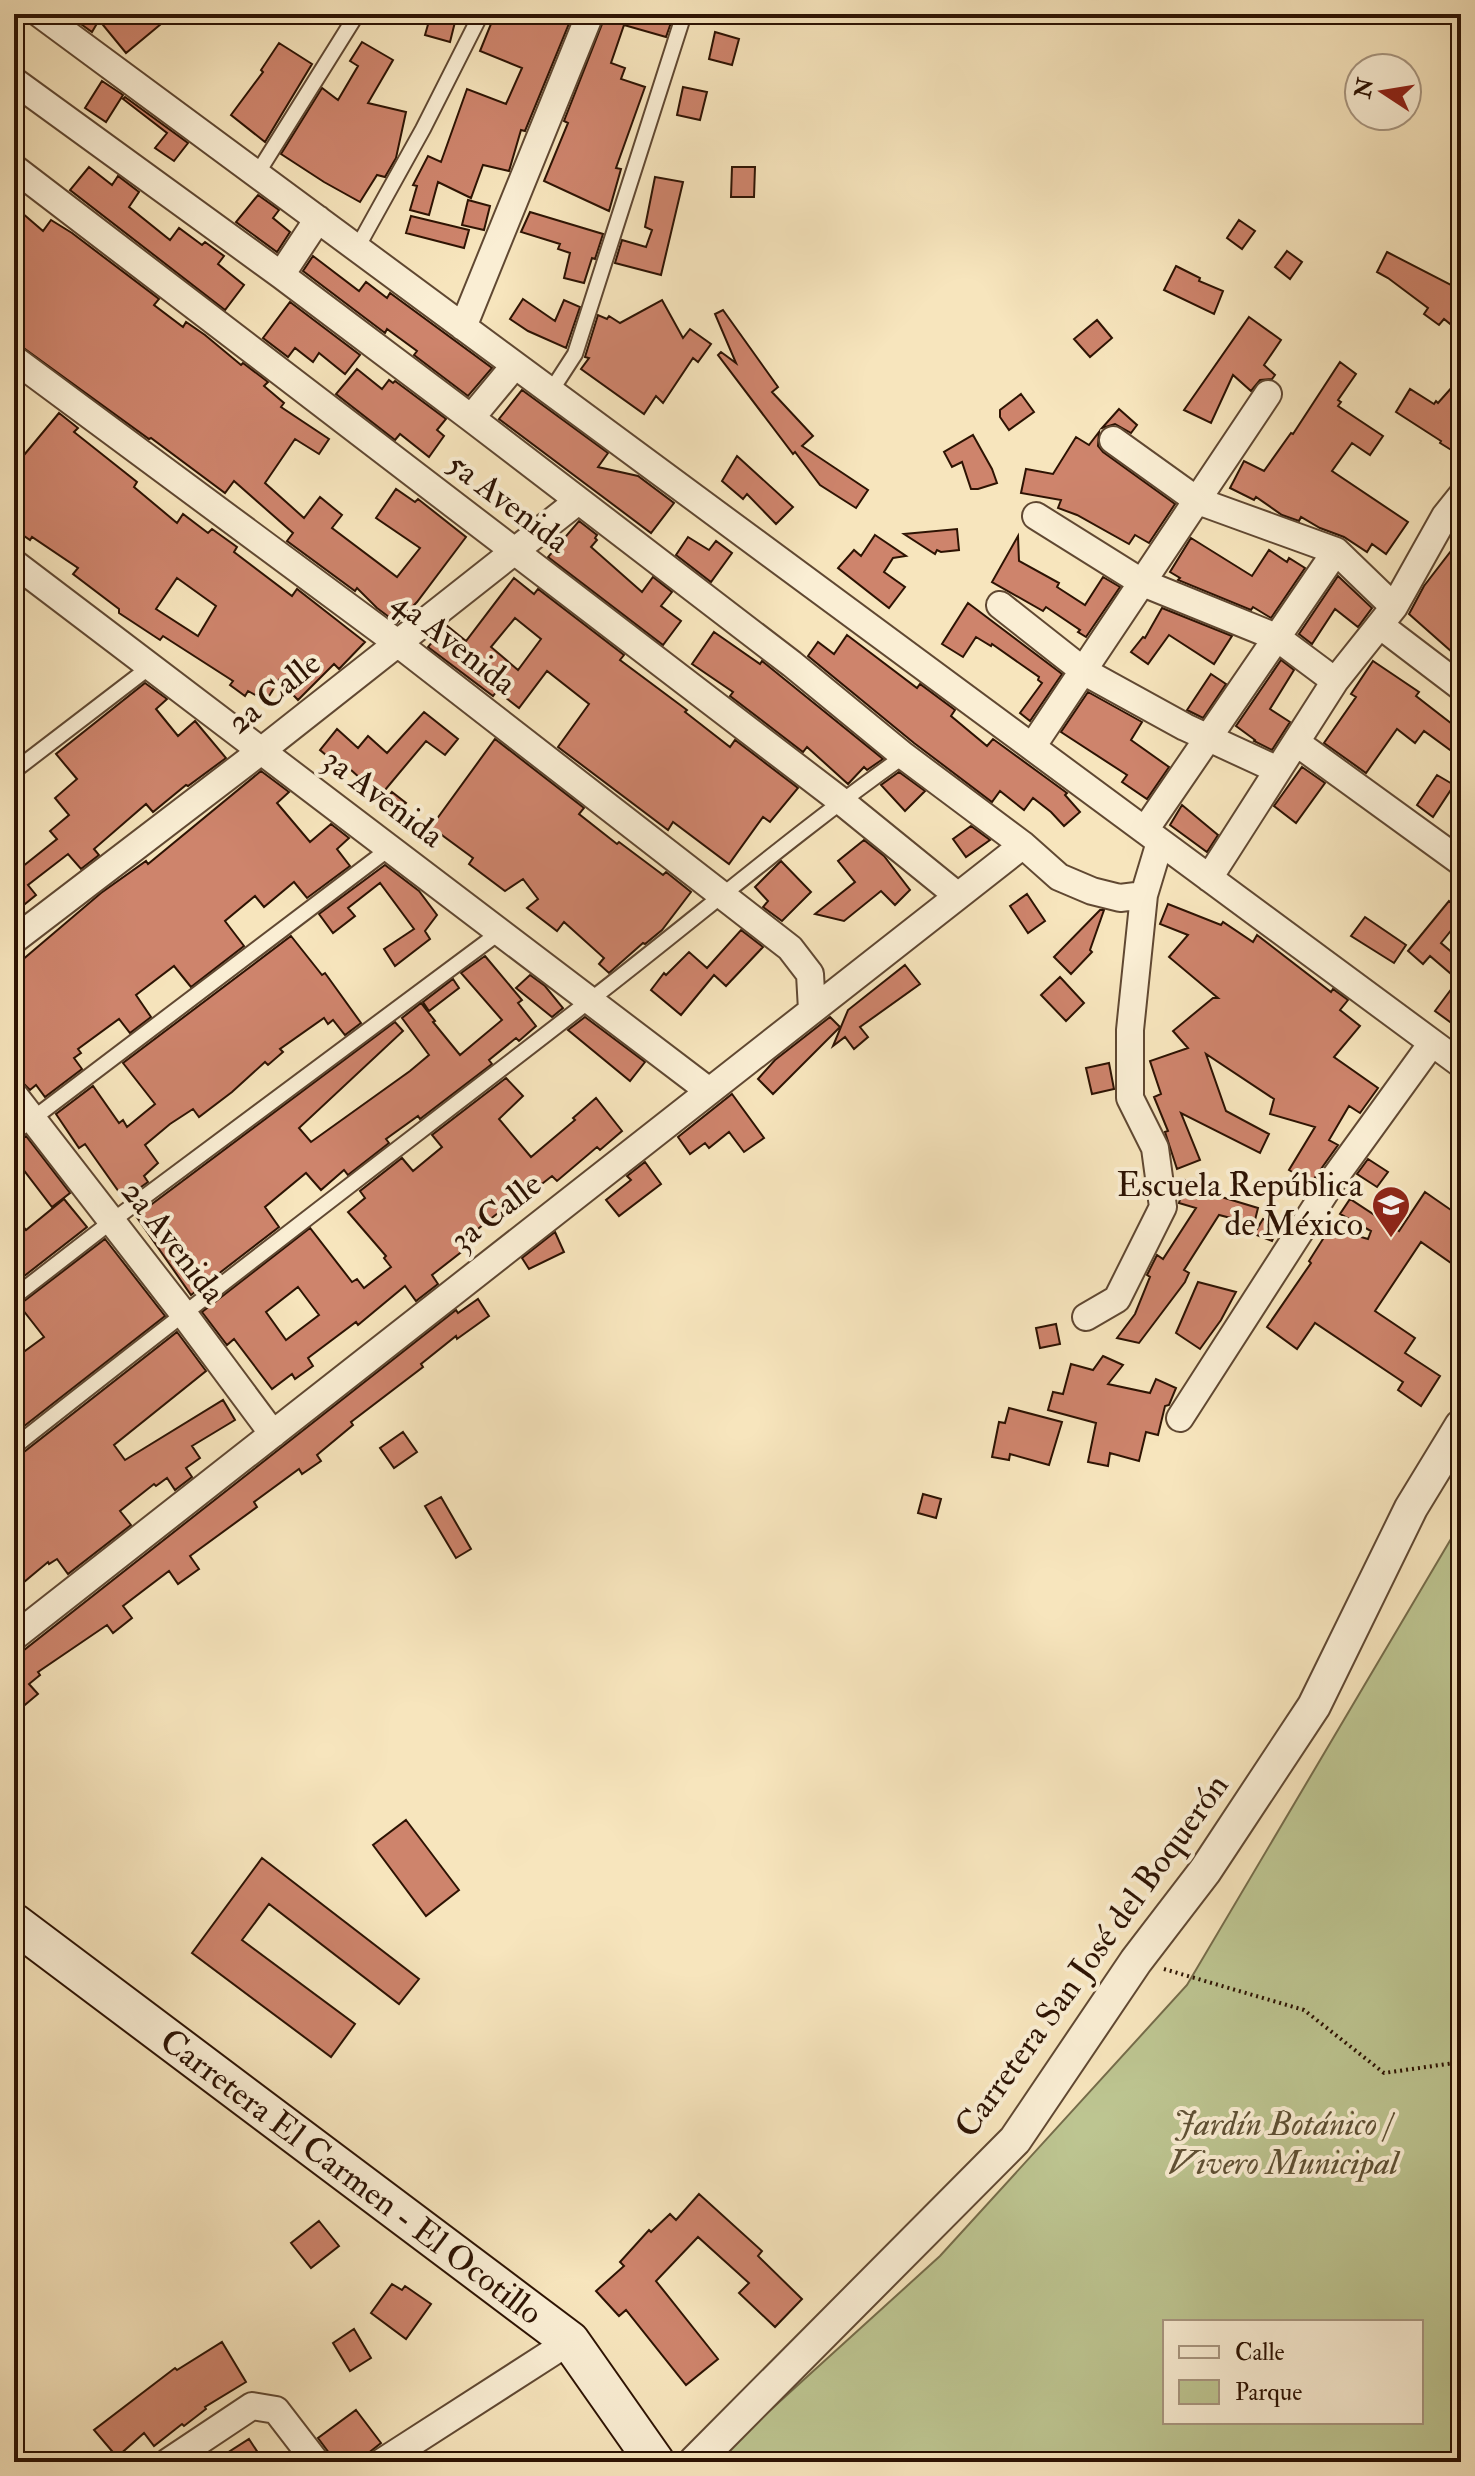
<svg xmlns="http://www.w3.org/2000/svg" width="1475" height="2476" font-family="'IM FELL Double Pica',serif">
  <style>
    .green { fill: #bdc591; stroke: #756c4a; stroke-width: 2; fill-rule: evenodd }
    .building { fill: #ce846c; stroke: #2d1303; stroke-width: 2; fill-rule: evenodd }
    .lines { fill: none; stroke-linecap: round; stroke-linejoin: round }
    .service-casing { stroke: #604832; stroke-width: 18 }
    .minor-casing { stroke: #604832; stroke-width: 30 }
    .tertiary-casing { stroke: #604832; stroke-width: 36 }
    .secondary-casing { stroke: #2d1303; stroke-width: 42 }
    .path { stroke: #2d1303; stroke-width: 4; stroke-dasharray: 2 4; stroke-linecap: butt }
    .service { stroke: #faeed4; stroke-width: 14 }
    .minor { stroke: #faeed4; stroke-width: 26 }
    .tertiary { stroke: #faeed4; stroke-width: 32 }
    .secondary { stroke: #faeed4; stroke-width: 38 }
    .labels { text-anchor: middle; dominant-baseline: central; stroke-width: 8; stroke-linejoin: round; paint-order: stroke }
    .street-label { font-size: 34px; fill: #2d1303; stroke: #faeed4 }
    .poi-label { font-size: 34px; fill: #2d1303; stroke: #faeed4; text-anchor: end }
    .park-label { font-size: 34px; font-style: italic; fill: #5f5135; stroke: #faeed4 }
  </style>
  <rect width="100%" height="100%" fill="#f7e5bd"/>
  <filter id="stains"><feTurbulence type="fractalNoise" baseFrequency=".0025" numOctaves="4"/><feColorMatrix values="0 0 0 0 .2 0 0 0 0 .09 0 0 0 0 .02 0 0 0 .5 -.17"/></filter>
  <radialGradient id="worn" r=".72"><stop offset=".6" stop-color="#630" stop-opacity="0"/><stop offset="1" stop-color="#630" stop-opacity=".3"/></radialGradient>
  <path class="green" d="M1461,1522V2462H713L940,2256L1187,1985ZM1165,2322H1421V2422H1165Z"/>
  <path class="building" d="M67,14H173L126,53L99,20L92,32Z
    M431,14H457L450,42L425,35Z
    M495,14H573L525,131L521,130L509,171L483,165L471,198L438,182L429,215L410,210L417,186L413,185L428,156L441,162L467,89L506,104L522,68L480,51Z
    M606,14H674L666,37L624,25L611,63L625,68L621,79L645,87L616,168L621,169L609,211L544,181L568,123L564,121Z
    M715,32L739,39L732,65L709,59Z
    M362,42L393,60L368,103L406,112L396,158L385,177L377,175L360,202L324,182L281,154L322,88L338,100L358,66L350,61Z
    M279,43L312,64L265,142L231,115L263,72L261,70Z
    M102,81L123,95L106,122L85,108Z
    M683,87L707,92L700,120L677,115Z
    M125,97L188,143L174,161L155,148L167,133L123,99Z
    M89,167L112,185L118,176L139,192L129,207L170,240L179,228L202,245L205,242L224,256L218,264L244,285L225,310L70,190Z
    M732,167H755L754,197H731Z
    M655,177L683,182L661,275L615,263L622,240L646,247L652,230L645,227Z
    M258,195L279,210L273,218L290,232L277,252L236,222Z
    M468,200L490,206L484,230L462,225Z
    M14,206L43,231L51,220L72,233L159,299L154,305L183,327L186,322L205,335L241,365L243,363L268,382L264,386L284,403L281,407L329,439L319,454L295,439L265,483L304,518L320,497L342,515L332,528L397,577L420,548L376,518L396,489L415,502L418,499L466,537L417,602L397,623L377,608L357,588L355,591L287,541L293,533L234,481L225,493L151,438L149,439L14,341Z
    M530,212L603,234L595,259L592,258L584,283L564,278L570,253L558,249L560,244L521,232Z
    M411,216L469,230L464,248L406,233Z
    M1239,220L1255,231L1242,249L1227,238Z
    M1287,251L1302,262L1290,279L1275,267Z
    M1387,252L1461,290V333L1444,319L1439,325L1424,314L1428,308L1388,278L1377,272Z
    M313,256L359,291L366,282L387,298L390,293L492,368L468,396L414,355L417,351L387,329L385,333L303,271Z
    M1176,266L1200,278L1199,281L1223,291L1214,314L1164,290Z
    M523,299L555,321L564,300L580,307L566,348L528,331L510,319Z
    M662,300L683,338L690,329L711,344L698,362L693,358L663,403L656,396L644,414L581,369L589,358L585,357L598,315L607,319L609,316L620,323Z
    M290,302L360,355L345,374L319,353L313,362L295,348L288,357L263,338Z
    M723,310L778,387L772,392L813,436L802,446L868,490L856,508L820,485L795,452L793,454L718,355L721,352L736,363L715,314Z
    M1249,317L1281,340L1264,365L1275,375L1272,379L1260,380L1251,391L1233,375L1211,423L1184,410Z
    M1097,320L1112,338L1090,357L1074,339Z
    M1340,362L1356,374L1338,400L1341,402L1338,406L1383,436L1370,455L1352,443L1332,471L1408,522L1386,554L1372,544L1367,552L1344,537L1320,528L1301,517L1299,521L1282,515L1256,497L1254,500L1230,488L1244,461L1264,471L1291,433L1293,434Z
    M357,369L382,389L389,380L393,383L395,381L446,419L437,430L444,436L429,457L400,434L395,440L336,394Z
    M1461,377V456L1440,443L1441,441L1396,412L1410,389L1434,404L1436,401L1438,403Z
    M522,390L608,453L598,467L638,476L674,503L651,533L499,419Z
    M1021,394L1034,412L1009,430L1000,417V410Z
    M1119,409L1137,425L1131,433L1115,424L1102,428Z
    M59,413L78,428L74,432L137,482L134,487L177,523L183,514L208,533L212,529L237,547L234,552L292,596L297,589L365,642L339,669L334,664L298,700L279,680L266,701L248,691L245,696L230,685L233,681L163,636L160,640L119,613V609L73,574L78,568L32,537L30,540L14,529V472L21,462L19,461ZM177,578L216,606L198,636L156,609Z
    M1099,432L1098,446L1103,452L1175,504L1149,543L1135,535L1129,544L1077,515L1058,508L1061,500L1021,493L1026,469L1053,474L1076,437L1089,445Z
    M973,435L992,469L997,483L978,489H971L962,462L952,467L944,452Z
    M737,456L793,507L776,524L747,494L743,499L722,481Z
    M579,521L597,535L595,538L597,540L591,547L642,592L653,577L672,592L661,606L681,621L663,645L548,557Z
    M957,529L959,550L941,552L937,550L935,554L904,534Z
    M875,535L906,556L893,558L884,572L905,587L889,608L838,568L854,550L861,556Z
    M1018,536L1019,561L1059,583L1057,587L1085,605L1103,577L1120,587L1086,637L1078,632L1080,630L1046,607L1043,611L992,582Z
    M688,537L709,550L716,541L732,553L711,582L676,555Z
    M1191,538L1252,576L1269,550L1287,562L1289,558L1305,568L1271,618L1253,607L1251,610L1178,580L1180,578L1170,572Z
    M1461,538V660L1409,614L1424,586Z
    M1338,576L1372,608L1358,627L1335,609L1312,644L1299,634Z
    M514,578L534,594L538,589L624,655L620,660L687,710L685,712L730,747L735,740L798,788L770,822L763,817L729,864L673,822L668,830L558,747L589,704L547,671L519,708L497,691L493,696L428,647L446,625L466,641ZM515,618L541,639L518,670L491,647Z
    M968,603L1062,674L1030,721L1020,713L1042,683L1038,680L1039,677L992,644L991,646L976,637L963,657L942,644Z
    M1162,608L1232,636L1214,664L1169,635L1148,664L1131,652L1143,637L1145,638Z
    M714,632L760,664L762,661L883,759L867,770L864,767L848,784L807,747L803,752L730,696L733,692L692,664Z
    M847,635L917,688L920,684L955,710L951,716L987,746L993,739L1067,793L1065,795L1080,812L1064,826L1051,812L1033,798L1024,810L1000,791L992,802L914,743L808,656L818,642L834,654Z
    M1281,660L1294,670L1270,709L1290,722L1272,750L1254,741L1255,740L1236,726Z
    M1373,661L1419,692L1416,696L1461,731V758L1424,731L1415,743L1397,729L1366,773L1324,743L1356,697L1351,694Z
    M1211,674L1226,684L1203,718L1187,710Z
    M145,683L167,699L156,709L178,736L195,721L226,758L188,786L186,785L153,812L146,804L94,849L99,855L81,869L68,854L28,885L36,895L14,913V868L17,871L57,839L50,831L69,815L55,798L77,779L56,754Z
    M1088,692L1142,722L1131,740L1169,767L1147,799L1122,782L1127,775L1061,732Z
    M424,712L458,739L445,755L426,741L380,796L341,761L338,765L320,750L337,729L358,748L368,736L387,753Z
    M495,739L584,808L579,814L617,844L619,842L663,875L666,872L691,892L662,930L645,944L643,943L609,973L599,964L604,958L564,922L557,931L527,908L538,899L523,879L505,891L469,864L473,858L431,827Z
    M1302,767L1325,783L1296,823L1274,806Z
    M261,771L289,792L277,803L310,842L331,824L349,838L337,849L350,866L307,898L294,882L264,907L255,896L225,921L244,946L191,987L174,966L136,995L151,1017L130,1033L119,1019L78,1049L81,1053L74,1058L82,1069L45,1097L36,1085L30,1090L21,1081L14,1079V967L101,893L146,861L148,864Z
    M899,772L925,791L905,811L881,785Z
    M1437,775L1454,785L1433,817L1417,805Z
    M392,792L406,803L393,819L379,808Z
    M1182,805L1218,835L1207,852L1170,825Z
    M971,826L990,840L966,857L953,839Z
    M864,840L884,856L910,890L895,905L881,891L844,921L815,914L855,882L838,861Z
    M781,861L811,892L782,921L763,907L768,901L755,887Z
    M385,865L419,891L437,915L425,931L430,939L395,966L384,949L414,929L380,883L348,908L355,916L333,933L319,914Z
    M1027,894L1045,921L1028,933L1010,906Z
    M1449,901L1461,911V918L1441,943L1461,960V1030L1435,1011L1458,980L1430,956L1423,964L1408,951Z
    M1168,904L1221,925L1223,922L1253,942L1257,935L1331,992L1333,989L1348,1000L1340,1010L1360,1026L1334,1057L1378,1088L1360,1113L1349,1106L1329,1140L1338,1145L1311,1183L1289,1170L1315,1127L1270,1114L1274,1099L1206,1054L1226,1111L1269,1134L1260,1153L1181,1113L1200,1160L1177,1169L1165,1132L1168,1131L1154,1097L1161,1094L1150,1061L1188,1048L1173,1031L1213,998H1218L1169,957L1188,935L1160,924Z
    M1100,910H1104L1090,950L1092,952L1071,974L1054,957Z
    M1365,917L1406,945L1394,963L1351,936Z
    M741,930L763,947L726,986L714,975L681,1015L651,990L664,973L666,975L689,952L707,968Z
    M291,936L322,975L325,973L361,1023L345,1035L333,1020L328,1024L324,1018L280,1049L283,1052L268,1065L265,1062L232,1092L199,1117L193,1109L170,1124L145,1145L158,1163L144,1176L148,1182L124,1199L85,1144L79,1148L56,1114L93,1086L119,1123L123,1120L127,1127L155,1104L123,1063Z
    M485,956L522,1000L518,1003L536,1026L519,1041L516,1038L489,1060L492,1064L420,1119L418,1116L386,1139L389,1143L348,1175L344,1170L321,1190L306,1173L265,1207L279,1227L191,1295L136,1216L395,1022L403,1031L299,1128L311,1142L410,1071L429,1055L402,1018L421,1003L435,1021L433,1022L460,1055L502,1020L461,973Z
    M905,965L920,984L860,1027L868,1037L854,1049L845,1037L833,1046L848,1010Z
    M530,975L545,986L563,1008L552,1017L516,988Z
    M1060,977L1084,1003L1066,1021L1041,995Z
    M453,979L459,988L429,1011L423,1002Z
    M585,1017L645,1062L630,1081L568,1030Z
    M830,1017L840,1027L773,1094L758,1079L775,1060Z
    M1109,1063L1114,1089L1092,1094L1086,1068Z
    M506,1078L523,1096L499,1119L531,1157L575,1120L573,1118L596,1098L622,1131L600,1150L597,1147L557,1181L552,1176L506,1212L503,1209L464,1240L469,1246L432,1275L438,1284L416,1301L405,1286L358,1325L356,1322L308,1358L313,1366L295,1379L292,1374L272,1389L234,1339L227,1345L202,1312L310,1228L352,1282L357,1279L364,1288L391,1267L384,1258L386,1256L348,1212L365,1198L360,1191L402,1158L413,1171L442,1147L432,1135ZM298,1287L319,1315L286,1340L266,1312Z
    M732,1094L764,1138L744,1152L729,1132L709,1148L705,1143L690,1154L678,1137Z
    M26,1136L70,1193L52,1207L22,1168L14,1174V1143Z
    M1368,1159L1388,1172L1377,1187L1357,1174Z
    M645,1162L661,1184L619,1216L606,1200L631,1180L627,1176Z
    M1185,1180L1216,1190L1215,1195L1258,1208L1254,1224L1219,1215L1184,1270L1189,1273L1185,1282L1139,1343L1117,1338L1135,1314L1150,1277L1147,1275L1157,1255L1163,1259L1196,1208L1179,1203Z
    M1425,1192L1461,1217V1270L1421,1242L1375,1311L1415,1338L1405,1353L1440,1376L1421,1406L1398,1390L1403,1382L1315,1323L1297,1349L1267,1327L1311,1263L1309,1261L1330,1228L1368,1239L1371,1231L1340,1214L1350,1199L1399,1231Z
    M64,1199L87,1227L14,1284V1216L26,1230Z
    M1263,1219L1279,1225L1272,1241L1254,1234Z
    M555,1232L564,1252L529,1269L522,1258Z
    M105,1239L165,1316L14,1434V1359L44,1337L19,1305Z
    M1198,1282L1236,1292L1221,1320L1200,1349L1176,1333Z
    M478,1299L489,1316L457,1339L456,1336L421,1364L423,1367L351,1422L353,1425L317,1455L321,1461L302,1474L299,1469L254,1502L257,1507L190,1556L199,1569L178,1584L169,1571L123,1606L132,1618L113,1633L107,1625L38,1672L40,1675L29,1684L38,1694L14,1714V1653L24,1650L456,1310L458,1313Z
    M1056,1324L1060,1344L1040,1348L1036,1328Z
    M177,1332L206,1371L114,1445L125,1460L223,1400L235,1420L192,1446L200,1458L186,1468L192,1477L175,1490L167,1478L156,1486L154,1484L120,1511L131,1525L68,1574L57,1559L49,1564L48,1562L24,1582L14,1569V1457L20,1455Z
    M1103,1356L1123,1365L1108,1384L1150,1393L1156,1379L1176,1388L1169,1405L1165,1406L1158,1435L1146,1432L1139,1461L1110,1453L1108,1466L1088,1462L1096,1423L1048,1410L1053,1392L1063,1394L1071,1364L1093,1370Z
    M1009,1408L1062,1422L1049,1465L1010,1454L1009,1460L992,1457L999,1422L1005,1423Z
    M403,1432L417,1452L394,1468L380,1448Z
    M923,1494L941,1499L936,1518L918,1513Z
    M441,1497L471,1549L456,1558L425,1506Z
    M406,1820L459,1890L426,1916L373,1845Z
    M262,1858L419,1979L399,2004L269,1904L242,1940L355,2024L331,2057L192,1953Z
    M699,2194L762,2251L758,2256L802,2299L775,2327L739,2293L749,2283L698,2237L656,2281L718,2359L686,2385L626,2310L619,2316L596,2291L624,2266L620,2262L649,2230L651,2232L670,2214L676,2220Z
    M319,2221L339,2246L311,2268L291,2243Z
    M392,2284L402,2290L405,2286L431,2304L406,2339L371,2313Z
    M354,2329L371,2358L350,2371L333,2343Z
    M222,2342L246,2382L205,2407L206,2409L184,2426L182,2424L154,2446L144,2433L117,2457L94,2430L175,2368L177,2370Z
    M356,2410L381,2443L357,2462H332L329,2453L318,2438Z
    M249,2439L264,2462H213Z"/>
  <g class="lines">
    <g class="service-casing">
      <path id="service" d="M257,174L357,14
        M357,248L423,129L481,14
        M551,391L575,354L684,14
        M14,771L151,666
        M14,1133L390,848
        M14,1297L112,1221L500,932
        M14,1447C204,1296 397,1150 589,1001C694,920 795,833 904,756"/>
    </g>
    <g class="minor-casing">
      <path id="minor" d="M40,14L1461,1064
        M14,81L281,275L471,418L792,664L904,756L1023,845L1059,877L1092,891L1120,898L1144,895
        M14,168L841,801L958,896
        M281,275L318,219
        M463,327L590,14
        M14,359L396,642L790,948L810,974L812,1010
        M471,418L515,365
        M1113,440L1198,501L1336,551L1394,607
        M1036,516L1143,583L1276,637L1335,681
        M14,563L709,1091
        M1000,605L1085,672L1185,727L1278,770
        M1381,626L1461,687
        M1297,743L1461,862
        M1032,747L1268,394
        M1145,830L1336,551
        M1209,878L1335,681L1394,607L1445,516L1461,496
        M14,940L261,751L578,501
        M14,1095L183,1313L273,1434
        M1086,1317L1117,1299L1163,1207L1155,1148L1130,1098V1030L1144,895L1160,842
        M1180,1418L1335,1177L1432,1043
        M14,1637L1023,845
        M168,2462L252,2406L276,2410L316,2462
        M382,2462L570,2341"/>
    </g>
    <g class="tertiary-casing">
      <path id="tertiary" d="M695,2462L1015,2140L1136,1961L1205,1871L1314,1706L1411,1508L1461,1426"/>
    </g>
    <g class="secondary-casing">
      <g id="secondary">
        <path id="s1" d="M14,1923L570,2341L655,2462"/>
      </g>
    </g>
    <path class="path" d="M1164,1969L1304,2010L1384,2073L1461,2062"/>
    <use href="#service" class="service"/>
    <use href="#minor" class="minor"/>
    <use href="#tertiary" class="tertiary"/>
    <use href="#secondary" class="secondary"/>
  </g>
  <defs>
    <g id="school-pin" transform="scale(2)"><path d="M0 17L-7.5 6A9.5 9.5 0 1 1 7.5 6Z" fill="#8f2418" stroke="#faeed4"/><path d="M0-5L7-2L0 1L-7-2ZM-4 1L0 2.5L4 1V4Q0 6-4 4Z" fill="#fff"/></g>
  </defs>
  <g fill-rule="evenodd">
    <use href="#school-pin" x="1391" y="1205"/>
  </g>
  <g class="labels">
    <g class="street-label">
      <text transform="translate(508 503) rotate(37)">5a Avenida</text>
      <text transform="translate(454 643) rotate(38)">4a Avenida</text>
      <text transform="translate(274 693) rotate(-39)">2a Calle</text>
      <text transform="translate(383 798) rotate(37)">3a Avenida</text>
      <text transform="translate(496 1212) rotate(-38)">3a Calle</text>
      <text transform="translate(173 1242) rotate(52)">2a Avenida</text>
      <text transform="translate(1092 1956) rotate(-54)">Carretera San José del Boquerón</text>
      <text stroke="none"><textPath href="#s1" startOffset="422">Carretera El Carmen - El Ocotillo</textPath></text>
    </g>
    <g class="poi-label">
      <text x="1363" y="1185">Escuela República<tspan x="1363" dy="39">de México</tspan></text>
    </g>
    <g class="park-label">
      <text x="1283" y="2124">Jardín Botánico /<tspan x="1283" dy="39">Vivero Municipal</tspan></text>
    </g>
  </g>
  <rect width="1475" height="2476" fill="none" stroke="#f7e5bd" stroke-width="48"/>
  <rect x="16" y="16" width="1443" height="2444" fill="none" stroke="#2d1303" stroke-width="4"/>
  <rect x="24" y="24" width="1427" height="2428" fill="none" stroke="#2d1303" stroke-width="2"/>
  <rect x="1163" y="2320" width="260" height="104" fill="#faeed4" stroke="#a89680" stroke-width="2"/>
  <rect x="1179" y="2346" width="40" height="12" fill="#faeed4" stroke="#a89680" stroke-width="2"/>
  <text x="1235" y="2360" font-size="24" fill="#2d1303">Calle</text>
  <rect x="1179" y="2380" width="40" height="24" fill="#bdc591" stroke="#a89680" stroke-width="2"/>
  <text x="1235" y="2400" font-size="24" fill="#2d1303">Parque</text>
  <g transform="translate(1383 92) rotate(282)"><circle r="38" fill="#faeed4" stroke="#a89680" stroke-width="2"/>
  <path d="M0-6L14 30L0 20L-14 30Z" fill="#8f2418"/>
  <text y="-12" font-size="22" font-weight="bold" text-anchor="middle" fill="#2d1303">N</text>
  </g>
  <rect width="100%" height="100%" filter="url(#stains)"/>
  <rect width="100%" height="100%" fill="url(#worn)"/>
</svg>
